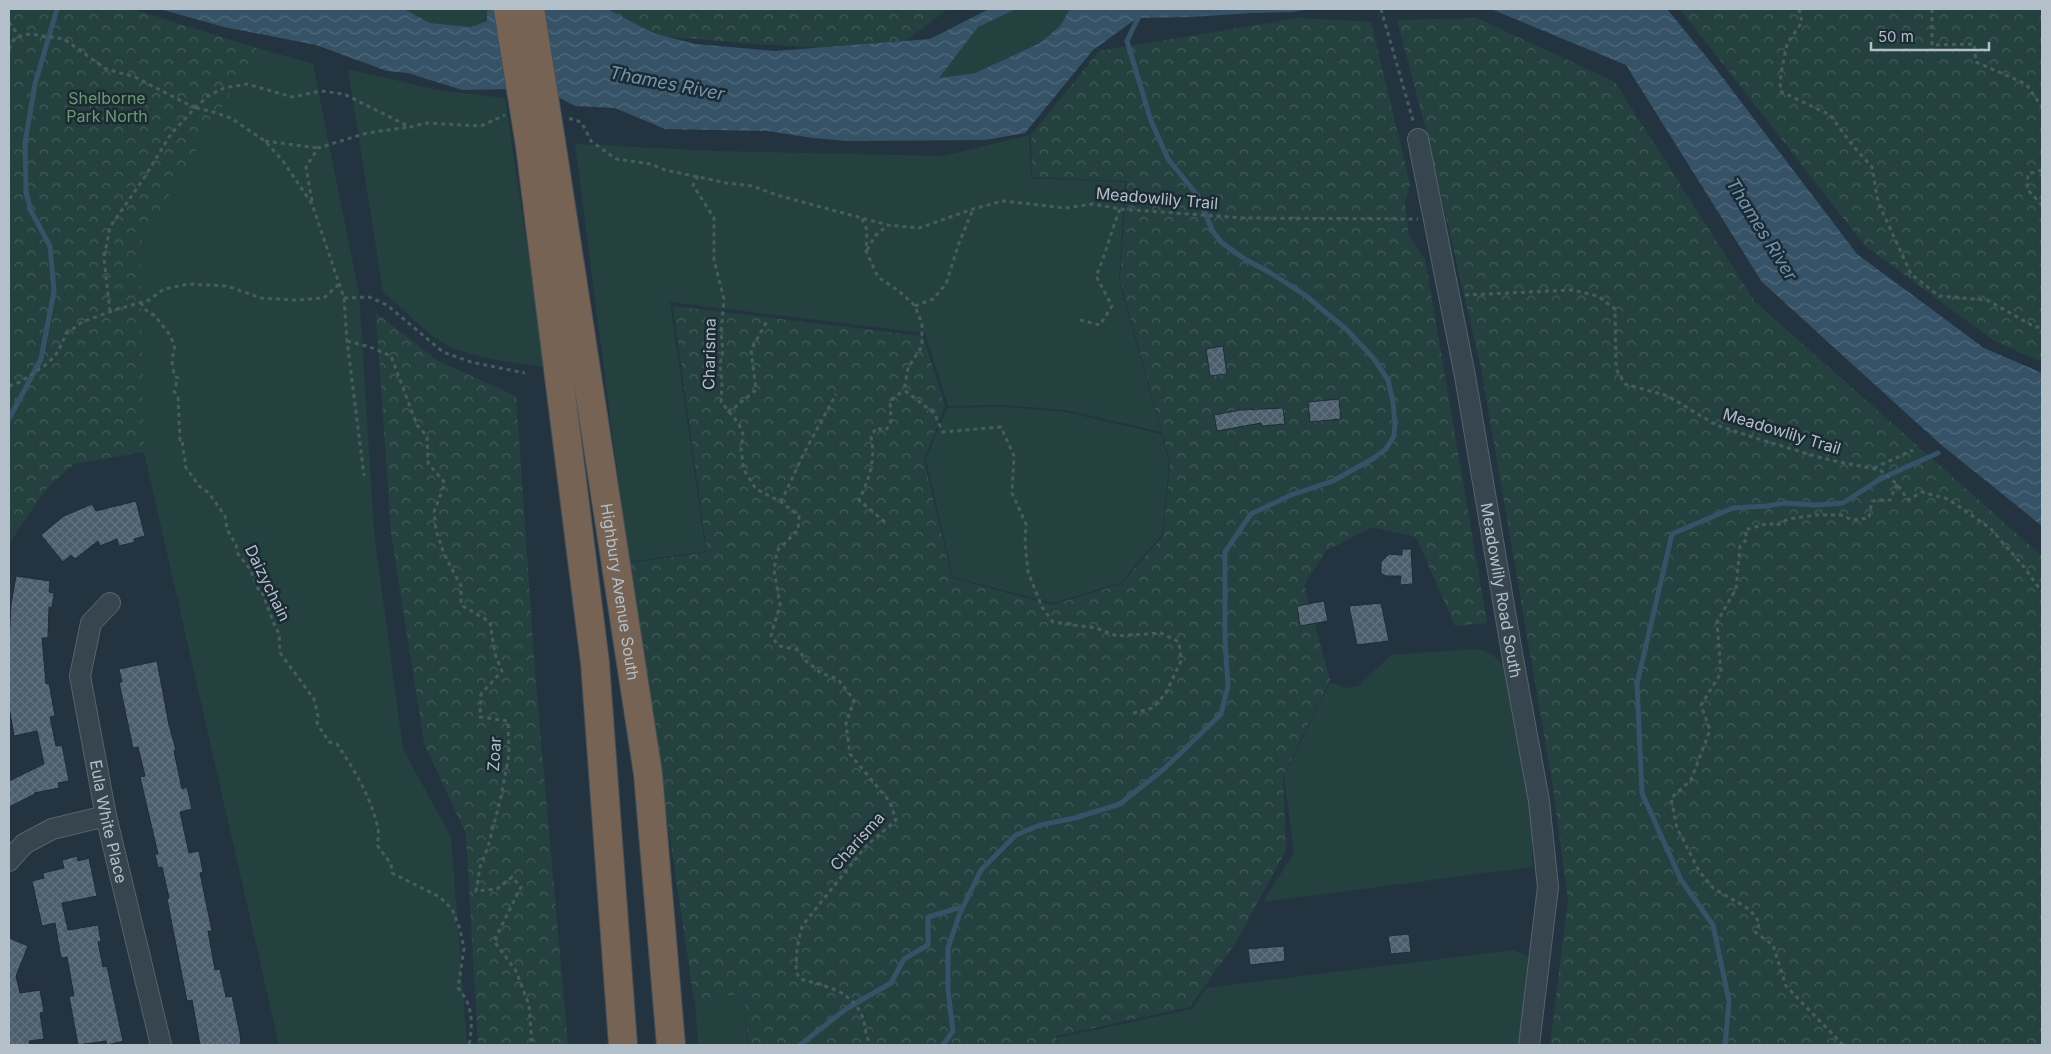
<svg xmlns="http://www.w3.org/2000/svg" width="2051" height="1054" font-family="Inter,sans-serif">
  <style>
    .green { fill: #25413f }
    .forest { fill: url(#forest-crowns) }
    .water { fill: url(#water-waves) }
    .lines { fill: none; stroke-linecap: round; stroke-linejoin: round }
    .stream { stroke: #365267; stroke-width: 5 }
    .building { fill: url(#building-cross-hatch); stroke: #1e2c36 }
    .minor-casing { stroke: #55636d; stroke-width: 22 }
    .highway-casing { stroke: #42505a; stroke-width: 30 }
    .path { stroke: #455e5d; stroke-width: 3; stroke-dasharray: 4 4; stroke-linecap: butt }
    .minor { stroke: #37454f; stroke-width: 20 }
    .highway { stroke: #766354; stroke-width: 28 }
    .highway-bridge-casing { stroke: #42505a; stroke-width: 30; stroke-linecap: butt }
    .highway-bridge { stroke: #766354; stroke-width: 28 }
    .labels { text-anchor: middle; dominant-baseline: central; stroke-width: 5; stroke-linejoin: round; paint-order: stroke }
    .park-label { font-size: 16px; fill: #699c6d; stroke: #1c2a34 }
    .street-label { font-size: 16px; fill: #b3c0ca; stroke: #1c2a34 }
    .water-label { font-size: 18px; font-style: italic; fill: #7296af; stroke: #1c2a34 }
  </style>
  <defs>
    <pattern id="forest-crowns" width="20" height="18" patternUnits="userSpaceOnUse" patternTransform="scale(1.25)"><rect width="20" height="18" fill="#25413f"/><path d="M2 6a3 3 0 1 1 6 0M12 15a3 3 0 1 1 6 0" fill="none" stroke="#425b59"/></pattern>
    <pattern id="water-waves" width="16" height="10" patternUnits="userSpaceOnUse" patternTransform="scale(1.25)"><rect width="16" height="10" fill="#365267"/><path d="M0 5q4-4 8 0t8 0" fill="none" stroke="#51697b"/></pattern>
    <pattern id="building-cross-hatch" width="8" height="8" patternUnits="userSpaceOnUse" patternTransform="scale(1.25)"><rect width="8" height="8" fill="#4c5d6b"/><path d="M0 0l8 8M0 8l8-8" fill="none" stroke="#63727f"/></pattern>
  </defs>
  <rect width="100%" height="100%" fill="#233440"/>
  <path class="green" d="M123,9L313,64L359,293L374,532L403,749L451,837L467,1045H279L144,452L64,466L9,11Z
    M404,9H487V21L471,27L430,23Z
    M1016,9H1070L1060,26L1040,43L975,73L938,78L978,27Z
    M348,69L437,90L505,98L545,367C517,363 486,360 458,350C432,341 405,310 383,292Z
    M1029,135L1031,178L1125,182L1119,281L1161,432L1066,410L1002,405L948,406L925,333L670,302L706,551L629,562L575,144L714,151L944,156Z
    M1002,407L1065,412L1161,434L1169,463L1162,535L1120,583L1053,603L953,577L926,459L947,408Z
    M1476,649L1490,653L1504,665L1532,813V867L1263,902L1294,853L1284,776L1330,682L1345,688L1358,686L1391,655Z
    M1514,950L1525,955L1530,960L1520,1045H1058L1057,1038L1192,1009L1206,988Z
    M744,994L747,1045H698L695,1000Z"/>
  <path class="forest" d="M9,9H132L257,48L140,244L144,451L74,464L47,488L9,543Z
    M549,9H948L890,52L756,44L626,33Z
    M1680,9H2042V362L1993,340L1865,246Z
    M1299,18L1371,22L1410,184L1405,202L1409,236L1425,259L1487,623L1455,626L1416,537L1372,527L1326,551L1304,585L1330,680L1283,776L1286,850L1236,942L1190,1007L1056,1036L1057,1045H748L744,994L694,1000L629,563L707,552L673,306L923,336L945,406L924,460L952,578L1052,605L1121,584L1163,536L1170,462L1120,280L1127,181L1032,177L1031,135L1099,51Z
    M1477,18L1615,82L1755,302L2042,556V1045H1550L1568,900L1552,781L1481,368L1427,134L1397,20Z
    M376,313L438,361L516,396L536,685L568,1045H478L466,834L424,743L391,533Z"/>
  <path class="water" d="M160,9H404L430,23L471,27L487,21V9H607L653,33L695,44L775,51L930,39L989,9H1016L978,27L939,78L975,73L1040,43L1060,26L1070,9H1309L1293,12L1253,13L1192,17L1137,18L1093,50L1025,133L985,140L848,141L813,138L768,131L665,129L615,108L575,106L556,96L511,89L462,90L408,73L387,71L316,45L224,27Z
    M1491,9H1667L1713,65L1857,254L1984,348L2042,373V526L1939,443L1762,282L1626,65Z"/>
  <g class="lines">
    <path class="stream" d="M9,419L41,359L54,291L50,246L31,211L26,192L25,143L35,84L57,9
      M800,1045L846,1009L891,983L904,959L928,945V917L962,907
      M943,1045L953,1031L948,990V948L960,913L981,870L1016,835L1040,825L1075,818L1120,804L1164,769L1221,714L1228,686L1225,641V552L1251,514L1291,495L1333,481L1374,458L1386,449L1394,436L1395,423L1393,402L1388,380L1374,359L1347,330L1305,295L1269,272L1246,260L1222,243L1213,232L1198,196L1168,159L1151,121L1127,41L1138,18
      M1725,1045L1729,1001L1713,925L1681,880L1642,793L1637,684L1672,534L1733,508L1767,506L1785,503L1815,505L1843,503L1882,478L1938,453"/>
  </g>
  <path class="building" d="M1223,346L1227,374L1210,376L1206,349Z
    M1339,399L1341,419L1310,422L1308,402Z
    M1283,408L1285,424L1262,426L1261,423L1217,431L1214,415L1240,410Z
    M136,501L145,536L134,539L135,542L119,546L117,539L100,546L98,541L75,559L71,555L63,562L41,535L64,516L92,504L96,511Z
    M1402,549H1411L1413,584L1400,585L1401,576H1386L1381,573V562L1389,554L1402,555Z
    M16,576L50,581L49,592L54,593L52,608L49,607L48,638H42L46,684L49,683L55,716L50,717L56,746L62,745L69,781L58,783L59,788L34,793L35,794L9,807V781L44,764L37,731L14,736L9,707V644L11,604Z
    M1324,601L1328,621L1300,626L1297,606Z
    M1381,603L1389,641L1357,645L1349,606Z
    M157,661L169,725L176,750L174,751L182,789L187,787L192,809L180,812L189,853L199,851L203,872L200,873L212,931H208L215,970L220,969L226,997L232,996L240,1034L241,1045H200L192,1000L187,1001L167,899L169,898L162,867L158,868L155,854H158L140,777L145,776L138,747L133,748L119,682H122L119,669Z
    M77,856L78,861L89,858L97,896L62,903L68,930L98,925L101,941L98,942L103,967L107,966L123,1041L107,1045L106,1041L78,1045L69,996H74L67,957L61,958L55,923L42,926L32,881L44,878L43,873L64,868L62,860Z
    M1409,934L1411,952L1391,954L1388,936Z
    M9,938L28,946L16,976L20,993L40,990L44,1012L40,1013L44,1039L29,1041L30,1045H9Z
    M1284,946L1285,961L1250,965L1248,949Z"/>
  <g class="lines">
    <g class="minor-casing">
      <g id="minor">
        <path id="s1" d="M1418,139L1465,376L1513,659L1539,801L1548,887L1529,1045"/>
        <path id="s2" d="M110,603L91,623L80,676L106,816L161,1045"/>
        <path d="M9,861L24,844L52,829L106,816"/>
      </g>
    </g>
    <g class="highway-casing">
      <g id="highway">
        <path id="s3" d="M551,141L648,774L671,1045"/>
        <path d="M530,146L595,663L623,1045"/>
      </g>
    </g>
    <path class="path" d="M1381,9L1414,124
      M1799,9L1802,22L1787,44L1781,73L1780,91L1830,115L1853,146L1872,167L1878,202L1911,274L1939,296L1987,300L2035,327H2042
      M1932,9V45L1974,44L1976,62L2026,84L2042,107
      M9,22L19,36
      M9,49L14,39L22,35L31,34L64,39L106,69L135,77L195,108L171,134L144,178L110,227L104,258L110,312
      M195,108L208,96L224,88L247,84L292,97L321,91L344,94L410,127L426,123L481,126L505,115
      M196,108L210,111L231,118L265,141L283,161L312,204L344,298L347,341L364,476
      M569,119H574L582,123L591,141L616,159L651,164L665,170L727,183L752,186L780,196L888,225L919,228L973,209L1003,201L1065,208L1093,204L1120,209L1243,218L1418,219
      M265,141L318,148
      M2042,170L2028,174L2027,189L2042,205
      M698,176L693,185L714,218V260L724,299L721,333L723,351L720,364L722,384L721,402L739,424L743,434L741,450L744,470L756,489L781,502L799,516L798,530L777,551L774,570L780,605L771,636L779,646L799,650L806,661L821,673L838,679L854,700L846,724L850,754L890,802L896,820L866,846L802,926L797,948L796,972L800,979C825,986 851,990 862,1016C867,1028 863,1034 872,1045
      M312,201L306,167L318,148L367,133L409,127
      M862,219L867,230L866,251L878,277L899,291L915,306L922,324V346L908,368L904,390L934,413L943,432L1001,427L1014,456L1012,493L1026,524L1025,543L1028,572L1042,607L1053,622L1096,628L1117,636L1161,633L1179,642L1181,661L1166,693L1153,708L1130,714
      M867,250L875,236L888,225
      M1465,295L1572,290L1598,296L1615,309L1616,369L1625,384L1668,396L1716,425L1762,440L1825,459L1880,470L1897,484L1908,500L1922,492L1948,499L1990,528L2024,567L2042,592
      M344,298L369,297L387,305L443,352L471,362L525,373
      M141,302C144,310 149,313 156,316C160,325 169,331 172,340C177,350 173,351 172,360C172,365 174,371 174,376L178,378L174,391L178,398L180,440H183C181,449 186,456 185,466L199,486L209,493L225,516L227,529L236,545L238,554L250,569L259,591L262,592L276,629L279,633L280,653L314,699L318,716L317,723L329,742L337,744C354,769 372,799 378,829C379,834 378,840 377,845L391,864L392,873L440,897L452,909L460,929L464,949L458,988C473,1005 473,1023 469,1045
      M915,306L933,299L946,284L959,243L973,209
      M1080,320L1100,325L1112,306L1096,276C1106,254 1111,231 1120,209
      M347,341L370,347L391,356L417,425L427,436L428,463L445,483L434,512L436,530L444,554L461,586V605L490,622L495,654L502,671L481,694L480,717L508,721L509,754L501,797L488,847L480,867L476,891L497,889L512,877L521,887L494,941L516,971L529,1005L532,1045
      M9,386L20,382L47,364L58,352L66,334L82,322L115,310L149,300L164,289L189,284L227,286L261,298L296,300L324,298L340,283
      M728,413L756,390L751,350L767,321
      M1874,468L1913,450
      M781,502L803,455L836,394
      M885,522L859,500C869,480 876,459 871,437L876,428L886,430L891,421L890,401L904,390
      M1843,1045L1786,986L1773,945L1755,932L1760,923L1749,909L1713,888L1699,871L1677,828L1671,798L1691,780L1710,730L1701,705L1721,673L1717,622L1736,589L1740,546L1747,539L1745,530L1769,523L1776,526L1788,519L1816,515H1841L1852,520L1869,518L1872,501L1890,500L1897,484"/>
    <use href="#minor" class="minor"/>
    <use href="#highway" class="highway"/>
    <g class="highway-bridge-casing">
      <path id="highway-bridge" d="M508,9L530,146
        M530,9L551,141"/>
    </g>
    <use href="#highway-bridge" class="highway-bridge"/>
  </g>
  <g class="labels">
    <g class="park-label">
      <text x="107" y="98">Shelborne<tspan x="107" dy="18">Park North</tspan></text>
    </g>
    <g class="street-label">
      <text transform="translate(1157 198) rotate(5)">Meadowlily Trail</text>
      <text transform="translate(709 354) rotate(-89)">Charisma</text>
      <text transform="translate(1782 431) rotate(17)">Meadowlily Trail</text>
      <text transform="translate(268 583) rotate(64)">Daizychain</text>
      <text stroke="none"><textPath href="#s1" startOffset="459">Meadowlily Road South</textPath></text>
      <text stroke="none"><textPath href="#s3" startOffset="456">Highbury Avenue South</textPath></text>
      <text transform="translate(494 754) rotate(-86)">Zoar</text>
      <text stroke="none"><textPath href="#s2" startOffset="230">Eula White Place</textPath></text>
      <text transform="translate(857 841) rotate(-48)">Charisma</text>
    </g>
    <g class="water-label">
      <text transform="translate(667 83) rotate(11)">Thames River</text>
      <text transform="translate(1762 229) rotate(58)">Thames River</text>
    </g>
  </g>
  <rect width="2051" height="1054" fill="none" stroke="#b3c0ca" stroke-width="20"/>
  <path d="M1871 42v8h118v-8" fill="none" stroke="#b3c0ca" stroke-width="2.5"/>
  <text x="1878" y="42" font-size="15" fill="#b3c0ca" stroke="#1c2a34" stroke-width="4" paint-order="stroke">50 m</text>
</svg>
